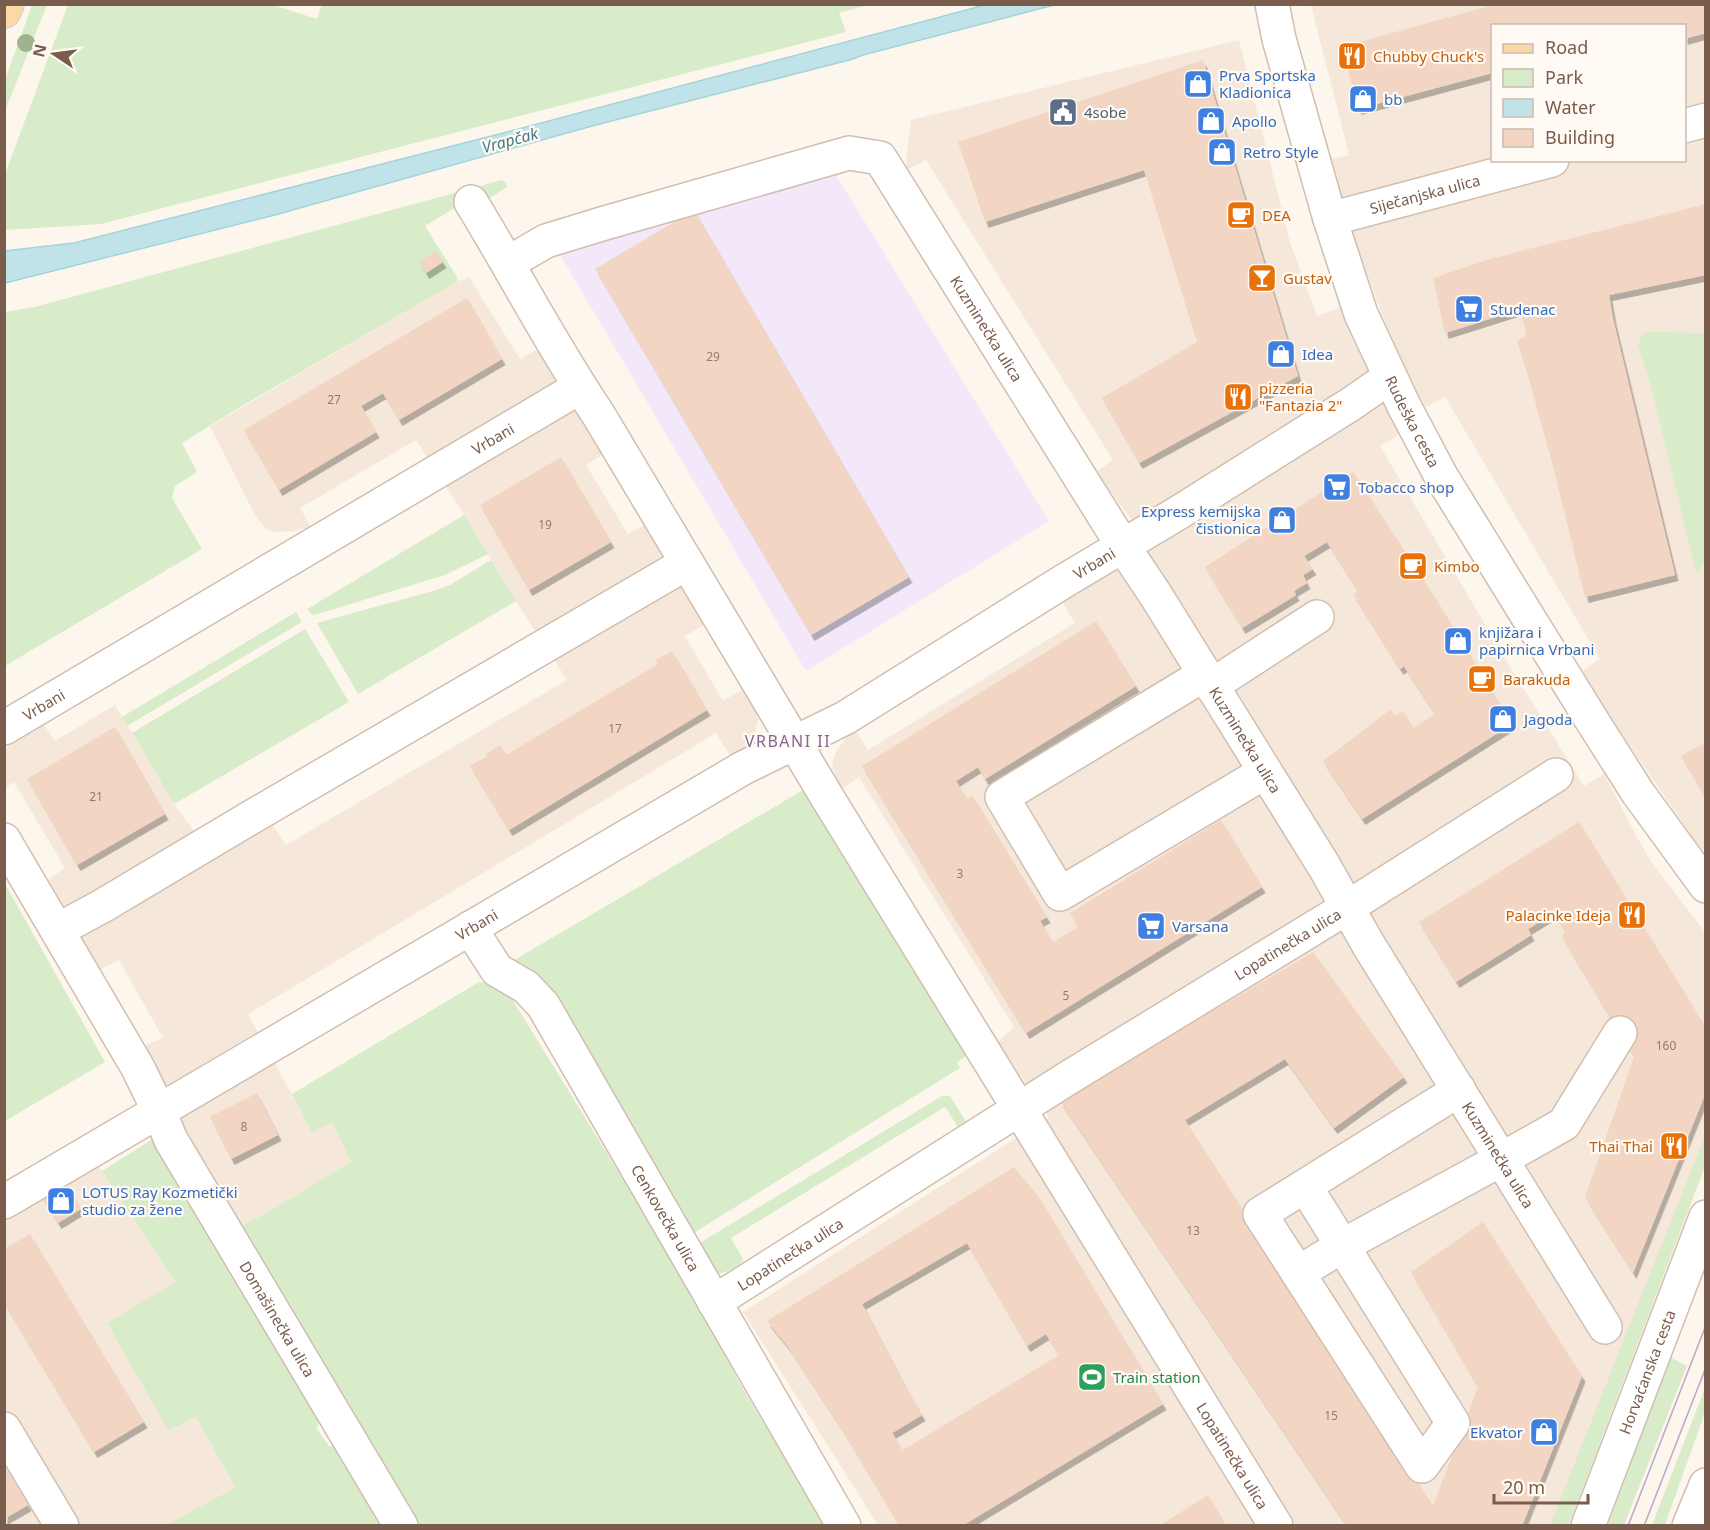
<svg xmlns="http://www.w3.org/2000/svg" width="1710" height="1530" font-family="'Noto Sans',sans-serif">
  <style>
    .residential { fill: #f5e8da; fill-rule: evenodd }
    .education { fill: #f3e8fa }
    .green { fill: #d8ecc9 }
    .water { fill: #bfe3e8; stroke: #a5d3da; stroke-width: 1.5 }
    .building { fill: #f3d5c3; fill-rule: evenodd; filter: url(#shadow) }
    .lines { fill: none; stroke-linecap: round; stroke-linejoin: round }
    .minor-casing { stroke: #d1beb0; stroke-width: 36 }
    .major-casing { stroke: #dad1cd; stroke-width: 36 }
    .minor { stroke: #fff; stroke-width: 33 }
    .major { stroke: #fbd9a5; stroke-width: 33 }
    .tram { stroke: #b9a8c9; stroke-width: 1.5 }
    .tree { fill: #a0b28e }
    .labels { text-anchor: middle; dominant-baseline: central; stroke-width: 4.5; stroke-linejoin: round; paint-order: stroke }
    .number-label { font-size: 12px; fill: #987a6a }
    .food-label { font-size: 15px; fill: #c56008; stroke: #fffaf3; text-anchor: start }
    .shop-label { font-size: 15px; fill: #366cbe; stroke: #fffaf3; text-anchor: start }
    .service-label { font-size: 15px; fill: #4e5e75; stroke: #fffaf3; text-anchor: start }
    .street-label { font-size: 15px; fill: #7a5c4d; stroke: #fffaf3 }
    .leisure-label { font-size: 15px; fill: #27864d; stroke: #fffaf3; text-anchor: start }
    .water-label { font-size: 16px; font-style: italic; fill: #437c86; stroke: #fffaf3 }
    .neighbourhood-label { font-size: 16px; letter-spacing: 1.5px; fill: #846695; stroke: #fffaf3 }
  </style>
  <defs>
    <filter id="shadow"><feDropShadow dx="3.5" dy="6" stdDeviation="0" flood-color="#0004"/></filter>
  </defs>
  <rect width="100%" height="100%" fill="#fdf6ec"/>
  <path class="residential" d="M1311,5H1705V852L1695,841L1636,755L1581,672L1600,659L1445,397L1426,407L1414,387L1395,348L1378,304L1325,160L1349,155ZM1492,26H1684V160H1492Z
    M1239,40L1290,242L1317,316L1342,307L1398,431L1397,436L1380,446L1512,670L1584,786L1604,774L1638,839L1652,863L1705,932V1166L1568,1526L878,1525L743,1312L1049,1117L998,1042L1014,1027L859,777L839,791L832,765L836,752L845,739L856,731L868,750L1075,623L1062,601L1154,548L1095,473L1113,460L926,160L907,170L906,161L911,120Z
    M469,277L520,359L541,347L602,448V455L586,465L628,534L648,523L706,624L685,636L723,701L743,689L754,703L758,720L752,741L731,757L716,733L248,1014L312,1132L332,1122L351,1162L270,1211L234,1230L143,1046L163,1038L119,960L98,971L45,882L65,868L14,782L5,788V749L41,721L55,741L115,705L174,804L214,858L271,823L286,845L567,680L516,601L464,515L416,440L300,508L311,527L294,531L276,532L267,530L256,517L210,426L457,282Z
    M97,1164L175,1282L107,1323L170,1431L196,1417L235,1489L166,1525L5,1526V1220Z"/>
  <path class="education" d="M834,172L1049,521L806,671L556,248Z"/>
  <path class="green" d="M322,4H868V5L839,13L846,32L101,224L5,230V174L68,5H273L317,19Z
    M32,5H47L5,111V80Z
    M502,180L506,183L507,187L490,198L484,190L425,226L457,277V282L235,410L182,443L197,472L175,486L172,498L202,549L5,666V312L35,307Z
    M1647,332L1705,333L1706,557L1698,573L1696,572L1652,390L1638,345L1642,335Z
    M464,515L488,554L445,575L318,614L312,615L307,609Z
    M491,560L516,601L358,694L317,623L433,591L450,585Z
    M296,612L302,622L127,726L122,717Z
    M305,629L349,702L174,804L132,733Z
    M803,790L968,1055L957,1062L960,1068L687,1237L506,965Z
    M4,882L105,1062L5,1121H4Z
    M479,982L504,986L685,1280L740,1384L825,1525H413L234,1230L270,1211L351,1162L332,1122L312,1133L292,1094Z
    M942,1096H950L967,1123L958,1127L945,1107L731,1238L743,1259C738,1269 721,1275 710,1274L693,1247Z
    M1705,1136V1166L1571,1519L1568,1525H1550Z
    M156,1137L323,1417L316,1428L329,1446L342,1448L387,1525H166L235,1488L196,1417L169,1431L107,1323L175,1282L102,1171Z
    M1670,1357L1687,1366L1624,1525H1608Z
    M1705,1388V1412L1665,1525H1652Z"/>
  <path class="water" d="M985,5H1054L863,55L853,59L592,126L275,215L5,283V251L74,243L507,132Z"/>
  <path class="building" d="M1496,4H1706V33L1684,39V26H1492V73L1358,109L1342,47Z
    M1203,60L1298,376L1139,463L1102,398L1197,342L1144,170L985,222L958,142Z
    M1706,204V275L1609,295L1613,319L1675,575L1585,597L1553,466L1528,376L1517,341L1526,336L1524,324L1518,310L1445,333L1433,278L1490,259Z
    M694,210L909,577L811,635L595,269Z
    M436,251L443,262L426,273L419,262Z
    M467,298L502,359L399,420L383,393L361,406L376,432L279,490L244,430Z
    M561,457L611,542L529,590L480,505Z
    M1353,472L1432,593L1512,724L1362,819L1323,761L1391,709L1395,716L1403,711L1413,728L1435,714L1404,666L1400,669L1353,594L1358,591L1327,542L1304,556L1313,569L1303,575L1307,583L1294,591L1296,595L1242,628L1205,567Z
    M1096,621L1136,686L985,779L978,767L956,781L967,799L972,795L1047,917L1040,921L1053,942L1078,927L1070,913L1221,820L1262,887L1026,1033L862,766Z
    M672,651L707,710L509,830L470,766L487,756L486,754L500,745L506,755L658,664L656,660Z
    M115,727L165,814L77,865L27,779Z
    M1706,742V798L1681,756Z
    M1579,822L1706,1028V1092L1633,1273L1585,1197L1634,1057L1562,937L1565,932L1554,913L1528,929L1531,935L1456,982L1419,922Z
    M1313,952L1404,1077L1334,1128L1285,1059L1185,1120L1433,1506L1478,1387L1411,1272L1483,1222L1582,1376L1522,1526H1347L1060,1101Z
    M257,1093L278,1135L231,1159L210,1117Z
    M1014,1167L1038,1196L1163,1404L962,1526H900L840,1426L789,1348L767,1321ZM967,1243L1027,1346L1046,1334L1059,1355L903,1450L892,1433L922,1415L905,1386L862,1304Z
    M64,1180L81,1209L58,1223L40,1194Z
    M30,1234L144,1422L94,1452L4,1303V1249Z
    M4,1466L28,1505L4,1519Z
    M1208,1495L1226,1526H1159Z"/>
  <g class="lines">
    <g class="minor-casing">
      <g id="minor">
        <path id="s1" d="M1272,4L1279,39L1330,219L1361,314L1404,406L1441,476L1591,719L1638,793L1706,886"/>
        <path d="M1684,126L1706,120"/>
        <path id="s2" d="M471,202C514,272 552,346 598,414L827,797L1276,1526"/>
        <path id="s3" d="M1330,219L1552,160"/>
        <path id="s4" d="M508,263L546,241L605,223L849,153L880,158L1123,546L1155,594L1324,866L1368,944L1605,1327"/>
        <path d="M1205,674L1002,797L1060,894L1265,772"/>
        <path d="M1211,686L1317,617"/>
        <path id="s5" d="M4,728L580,387"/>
        <path id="s6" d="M4,840L138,1068L159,1111L171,1140L401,1526"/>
        <path id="s7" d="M470,928L497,970L526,987L543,1005L844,1526"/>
        <path d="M58,930L104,905L255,815L687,563"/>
        <path d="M1305,1186L1453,1423L1422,1466L1260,1214L1459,1090"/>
        <path id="s8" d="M4,1202L743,768L845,718L1064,581L1178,513L1351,404L1390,377"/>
        <path d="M1298,1273L1342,1246L1502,1159L1564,1124L1620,1033"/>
        <path id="s9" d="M714,1302L1068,1078L1348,907L1556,775"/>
        <path d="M4,1429L62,1526"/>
        <path id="s10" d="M1588,1526L1706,1217"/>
        <path d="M1689,1526L1706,1485"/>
      </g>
    </g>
    <g class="major-casing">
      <path id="major" d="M4,11L7,4"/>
    </g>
    <use href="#minor" class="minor"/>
    <use href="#major" class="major"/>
    <path class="tram" d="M1628,1526L1706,1325
      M1644,1526L1706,1367"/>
  </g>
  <circle class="tree" cx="26" cy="43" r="9"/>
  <defs>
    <g id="restaurant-square" transform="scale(1.5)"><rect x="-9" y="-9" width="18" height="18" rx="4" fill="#e8710a" stroke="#fffaf3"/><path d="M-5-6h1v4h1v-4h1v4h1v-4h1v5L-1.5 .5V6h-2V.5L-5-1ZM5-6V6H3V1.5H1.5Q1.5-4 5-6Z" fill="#fff"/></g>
    <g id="shop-square" transform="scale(1.5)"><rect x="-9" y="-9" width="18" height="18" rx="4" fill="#3f7fe0" stroke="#fffaf3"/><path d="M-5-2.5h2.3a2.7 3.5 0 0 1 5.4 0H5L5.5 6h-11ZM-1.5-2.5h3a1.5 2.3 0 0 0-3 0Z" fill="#fff"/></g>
    <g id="civic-square" transform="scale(1.5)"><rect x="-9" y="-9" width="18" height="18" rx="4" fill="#5c6f8a" stroke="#fffaf3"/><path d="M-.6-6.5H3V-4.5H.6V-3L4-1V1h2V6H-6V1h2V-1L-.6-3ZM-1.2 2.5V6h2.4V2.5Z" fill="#fff"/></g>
    <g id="cafe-square" transform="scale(1.5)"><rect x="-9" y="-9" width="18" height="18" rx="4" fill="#e8710a" stroke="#fffaf3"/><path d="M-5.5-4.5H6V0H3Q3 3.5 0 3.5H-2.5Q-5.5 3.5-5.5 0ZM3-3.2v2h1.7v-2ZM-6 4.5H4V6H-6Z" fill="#fff"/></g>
    <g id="bar-square" transform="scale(1.5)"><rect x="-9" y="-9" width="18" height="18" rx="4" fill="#e8710a" stroke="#fffaf3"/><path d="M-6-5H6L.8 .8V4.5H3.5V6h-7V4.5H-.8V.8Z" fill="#fff"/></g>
    <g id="supermarket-square" transform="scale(1.5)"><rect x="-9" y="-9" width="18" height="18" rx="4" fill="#3f7fe0" stroke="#fffaf3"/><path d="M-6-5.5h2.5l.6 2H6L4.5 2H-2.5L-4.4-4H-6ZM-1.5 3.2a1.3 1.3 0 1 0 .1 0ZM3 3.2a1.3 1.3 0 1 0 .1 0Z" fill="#fff"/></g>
    <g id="stadium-square" transform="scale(1.5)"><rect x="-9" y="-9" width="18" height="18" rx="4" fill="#2e9e5b" stroke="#fffaf3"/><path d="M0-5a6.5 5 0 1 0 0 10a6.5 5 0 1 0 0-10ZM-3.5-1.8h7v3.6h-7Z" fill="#fff"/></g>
  </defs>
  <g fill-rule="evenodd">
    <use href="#restaurant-square" x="1352" y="56"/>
    <use href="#shop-square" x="1198" y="84"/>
    <use href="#shop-square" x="1363" y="99"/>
    <use href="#civic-square" x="1063" y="112"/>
    <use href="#shop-square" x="1211" y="121"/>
    <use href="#shop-square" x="1222" y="152"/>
    <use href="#cafe-square" x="1241" y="215"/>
    <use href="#bar-square" x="1262" y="278"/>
    <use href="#supermarket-square" x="1469" y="309"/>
    <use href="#shop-square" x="1281" y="354"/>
    <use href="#restaurant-square" x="1238" y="397"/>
    <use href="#supermarket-square" x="1337" y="487"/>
    <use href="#shop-square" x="1282" y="520"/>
    <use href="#cafe-square" x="1413" y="566"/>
    <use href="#shop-square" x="1458" y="641"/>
    <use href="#cafe-square" x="1482" y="679"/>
    <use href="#shop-square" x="1503" y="719"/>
    <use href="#restaurant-square" x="1632" y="915"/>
    <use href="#supermarket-square" x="1151" y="926"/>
    <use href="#restaurant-square" x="1674" y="1146"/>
    <use href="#shop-square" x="61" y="1201"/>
    <use href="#stadium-square" x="1092" y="1377"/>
    <use href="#shop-square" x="1544" y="1432"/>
  </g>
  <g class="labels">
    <g class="number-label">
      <text x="713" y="356">29</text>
      <text x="334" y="399">27</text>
      <text x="545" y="524">19</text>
      <text x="615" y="728">17</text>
      <text x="96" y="796">21</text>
      <text x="960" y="873">3</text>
      <text x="1066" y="995">5</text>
      <text x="1666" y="1045">160</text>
      <text x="244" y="1126">8</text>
      <text x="1193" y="1230">13</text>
      <text x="1331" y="1415">15</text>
    </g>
    <g class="food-label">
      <text x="1373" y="56">Chubby Chuck's</text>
      <text x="1262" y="215">DEA</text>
      <text x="1283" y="278">Gustav</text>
      <text x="1259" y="388">pizzeria<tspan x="1259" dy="17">"Fantazia 2"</tspan></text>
      <text x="1434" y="566">Kimbo</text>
      <text x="1503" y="679">Barakuda</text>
      <text x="1611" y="915" text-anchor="end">Palacinke Ideja</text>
      <text x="1653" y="1146" text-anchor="end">Thai Thai</text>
    </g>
    <g class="shop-label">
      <text x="1219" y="75">Prva Sportska<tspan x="1219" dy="17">Kladionica</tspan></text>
      <text x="1384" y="99">bb</text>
      <text x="1232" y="121">Apollo</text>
      <text x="1243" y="152">Retro Style</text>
      <text x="1490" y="309">Studenac</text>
      <text x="1302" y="354">Idea</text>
      <text x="1358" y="487">Tobacco shop</text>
      <text x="1261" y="511" text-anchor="end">Express kemijska<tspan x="1261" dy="17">čistionica</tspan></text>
      <text x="1479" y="632">knjižara i<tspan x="1479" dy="17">papirnica Vrbani</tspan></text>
      <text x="1524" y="719">Jagoda</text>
      <text x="1172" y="926">Varsana</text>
      <text x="82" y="1192">LOTUS Ray Kozmetički<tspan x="82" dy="17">studio za žene</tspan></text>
      <text x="1523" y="1432" text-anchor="end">Ekvator</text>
    </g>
    <g class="service-label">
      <text x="1084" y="112">4sobe</text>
    </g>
    <g class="street-label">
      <text stroke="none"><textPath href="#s3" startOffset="98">Siječanjska ulica</textPath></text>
      <text stroke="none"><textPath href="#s4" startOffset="592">Kuzminečka ulica</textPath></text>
      <text stroke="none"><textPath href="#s1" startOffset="442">Rudeška cesta</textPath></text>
      <text stroke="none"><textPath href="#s5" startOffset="568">Vrbani</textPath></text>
      <text stroke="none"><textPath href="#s8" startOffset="1264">Vrbani</textPath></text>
      <text stroke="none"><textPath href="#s5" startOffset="46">Vrbani</textPath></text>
      <text stroke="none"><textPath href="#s4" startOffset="1078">Kuzminečka ulica</textPath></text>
      <text stroke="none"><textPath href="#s8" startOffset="548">Vrbani</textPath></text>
      <text stroke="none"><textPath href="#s9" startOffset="676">Lopatinečka ulica</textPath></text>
      <text stroke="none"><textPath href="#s4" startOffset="1564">Kuzminečka ulica</textPath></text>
      <text stroke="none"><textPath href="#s7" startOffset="354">Cenkovečka ulica</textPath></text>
      <text stroke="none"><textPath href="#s9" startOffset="90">Lopatinečka ulica</textPath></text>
      <text stroke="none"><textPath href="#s6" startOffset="552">Domašinečka ulica</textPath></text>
      <text stroke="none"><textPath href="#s10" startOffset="165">Horvaćanska cesta</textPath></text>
      <text stroke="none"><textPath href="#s2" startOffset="1467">Lopatinečka ulica</textPath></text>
    </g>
    <g class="leisure-label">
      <text x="1113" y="1377">Train station</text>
    </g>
    <g class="water-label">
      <text transform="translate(510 140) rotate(-15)">Vrapčak</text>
    </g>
    <g class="neighbourhood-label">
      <text x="788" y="741">VRBANI II</text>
    </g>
  </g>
  <rect width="1710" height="1530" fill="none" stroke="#7a5c4d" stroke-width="12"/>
  <rect x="1491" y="24" width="195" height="138" fill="#fffaf3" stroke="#cabbb1" stroke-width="1.5"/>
  <rect x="1503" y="44" width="30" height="9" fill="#fbd9a5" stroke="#cabbb1" stroke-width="1.5"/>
  <text x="1545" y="54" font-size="18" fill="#7a5c4d">Road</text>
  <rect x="1503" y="69" width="30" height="18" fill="#d8ecc9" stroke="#cabbb1" stroke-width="1.5"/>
  <text x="1545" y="84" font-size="18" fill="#7a5c4d">Park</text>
  <rect x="1503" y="99" width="30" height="18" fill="#bfe3e8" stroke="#cabbb1" stroke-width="1.5"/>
  <text x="1545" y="114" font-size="18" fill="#7a5c4d">Water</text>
  <rect x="1503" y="129" width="30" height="18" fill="#f3d5c3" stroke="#cabbb1" stroke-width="1.5"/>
  <text x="1545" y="144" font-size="18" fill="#7a5c4d">Building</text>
  <g transform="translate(54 54) rotate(283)" stroke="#fffaf3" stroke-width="4.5" paint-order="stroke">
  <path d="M0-4.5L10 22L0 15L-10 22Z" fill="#7a5c4d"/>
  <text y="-9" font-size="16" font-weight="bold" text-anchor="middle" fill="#7a5c4d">N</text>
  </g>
  <path d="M1494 1494v9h94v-9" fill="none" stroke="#7a5c4d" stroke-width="3"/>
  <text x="1503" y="1494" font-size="18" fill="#7a5c4d" stroke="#fffaf3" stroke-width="4.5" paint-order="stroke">20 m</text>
</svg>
